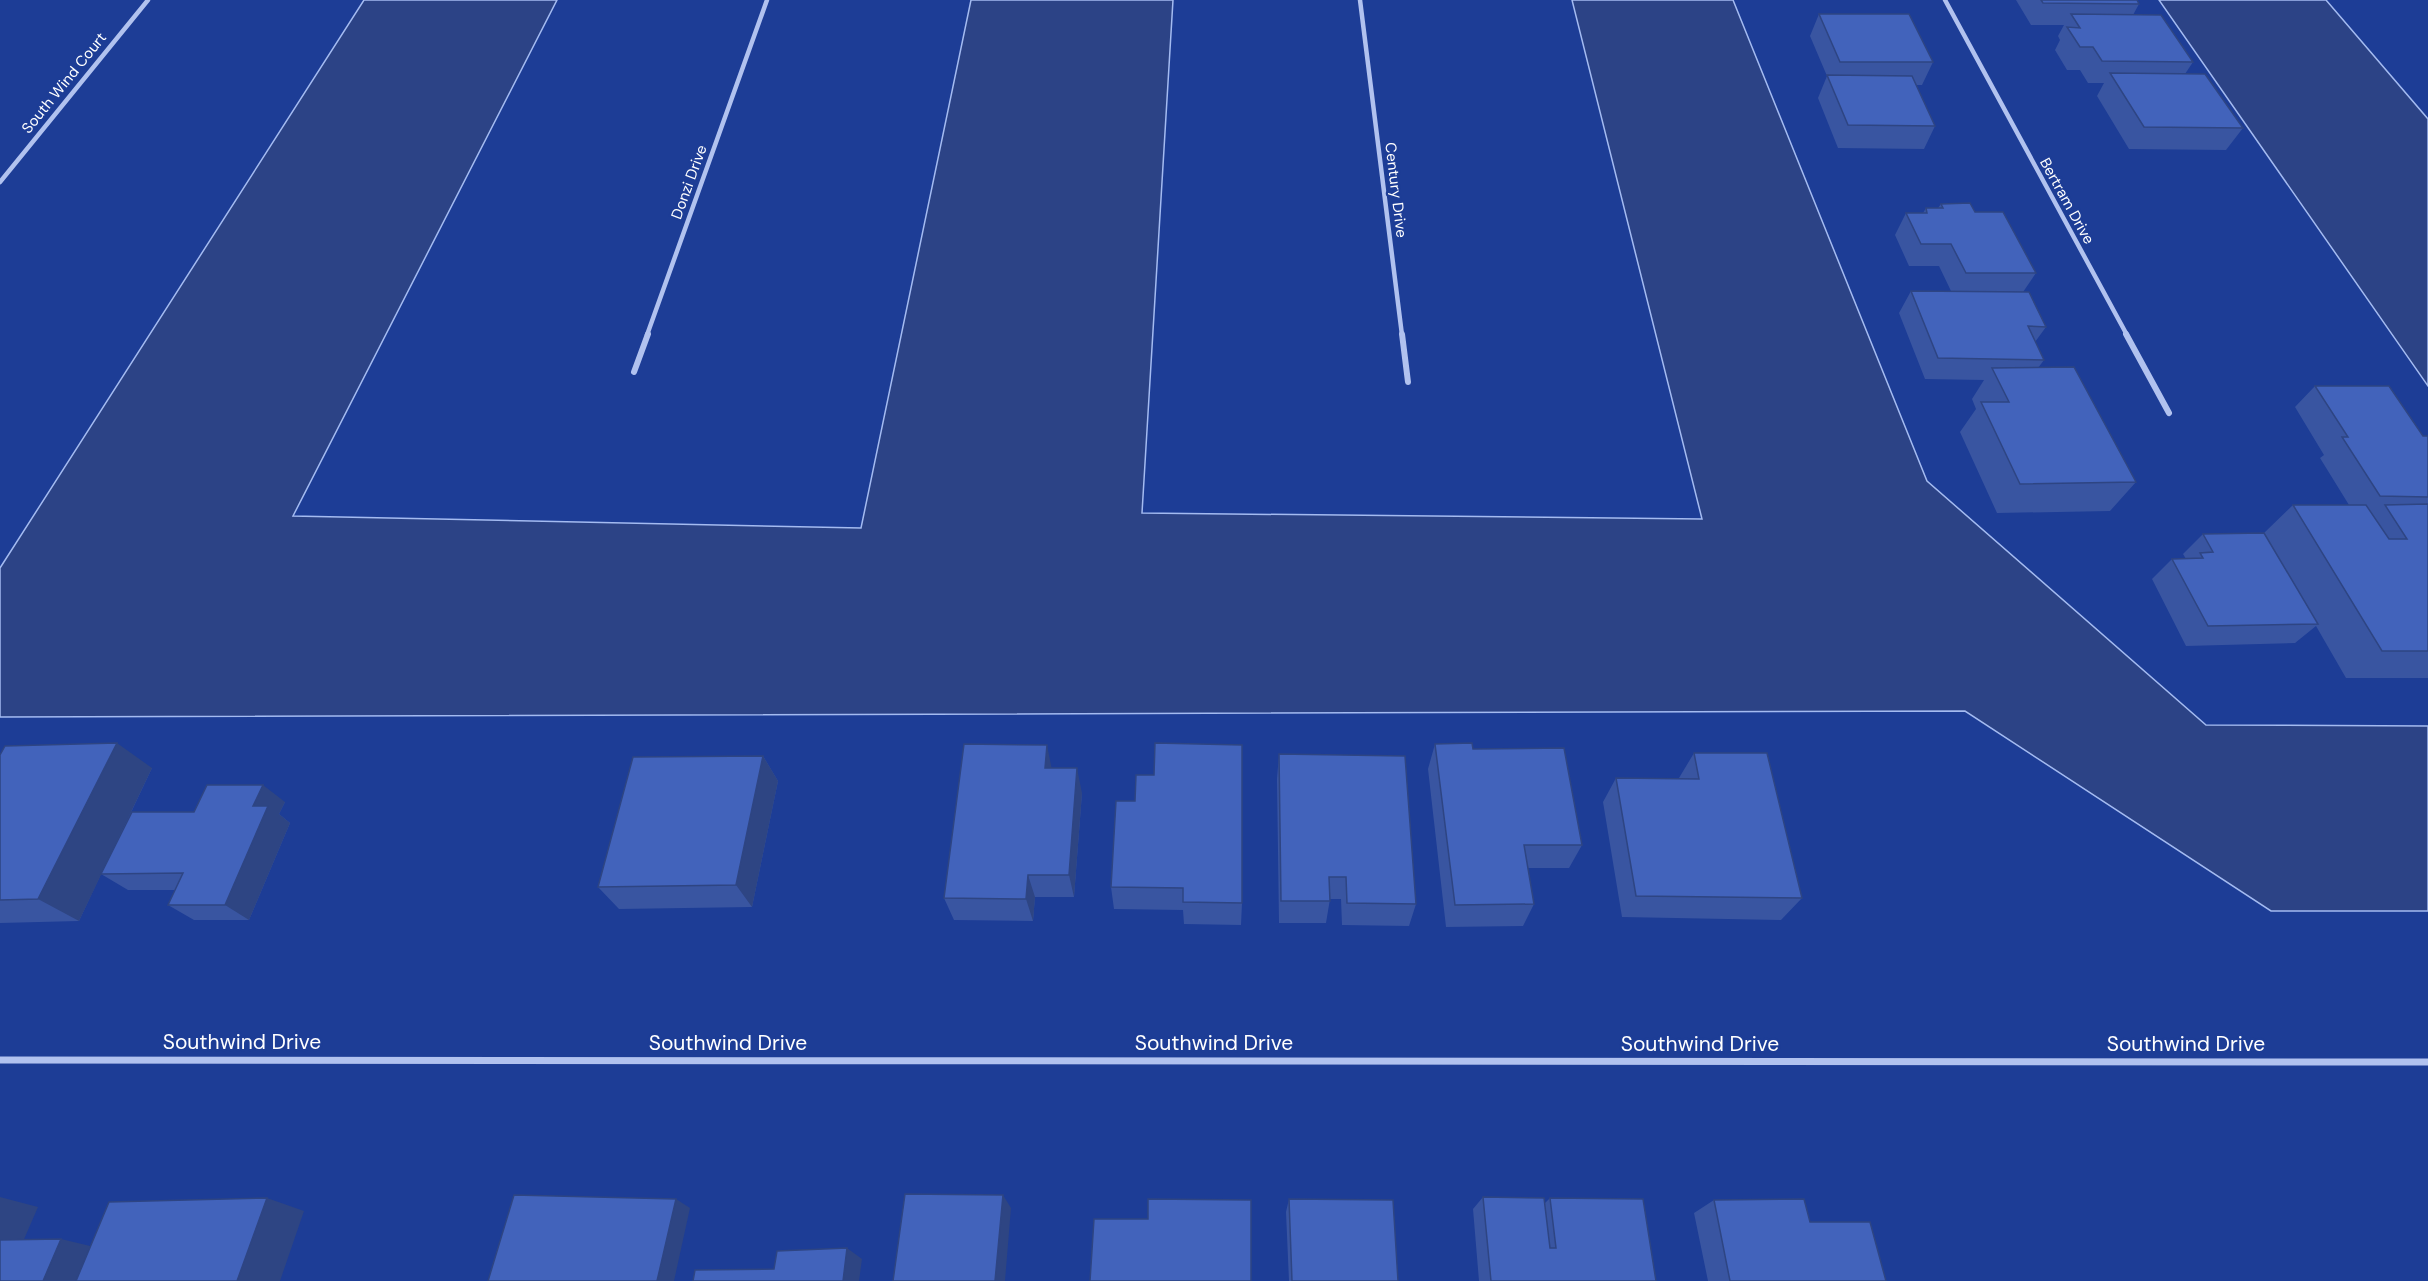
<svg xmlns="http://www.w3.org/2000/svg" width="2428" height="1281" font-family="'DM Sans',sans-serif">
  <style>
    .water { fill: #2c4386; stroke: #a4bbf1; stroke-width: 1.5 }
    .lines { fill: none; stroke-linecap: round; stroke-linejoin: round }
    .minor-far2 { stroke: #b1c2ef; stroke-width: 4.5 }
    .minor-far1 { stroke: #b1c2ef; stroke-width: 6 }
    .minor { stroke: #b1c2ef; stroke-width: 7 }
    .wall { fill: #3955a1 }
    .shaded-wall { fill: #2e4583 }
    .building { fill: #4263bb; stroke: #2e4583; stroke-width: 1.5 }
    .labels { text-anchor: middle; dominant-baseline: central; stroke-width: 4.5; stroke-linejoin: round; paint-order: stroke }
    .far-street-label { font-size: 15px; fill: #fff; stroke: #1d3d96 }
    .near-street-label { font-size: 21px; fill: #fff; stroke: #1d3d96 }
  </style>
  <rect width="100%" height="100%" fill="#1d3d96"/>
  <path class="water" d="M364,0H557L293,516L861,528L971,0H1173L1142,513L1702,519L1572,0H1733L1927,481L2206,725L2428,726V911H2271L1965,711L0,717V568Z
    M2159,0H2326L2428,119V386Z"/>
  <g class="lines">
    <path class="minor-far2" d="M1360,0L1402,335
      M1945,0L2127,335
      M0,182L148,0
      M647,335L767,0"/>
    <path class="minor-far1" d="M1402,334L1408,382
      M2126,334L2169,413
      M634,372L648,334"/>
    <path class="minor" d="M0,1060L2428,1062"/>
  </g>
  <path class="wall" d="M2016,0H2137L2139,4L2133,15L2193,62L2185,74L2243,128L2226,150L2129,149L2097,96L2104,83H2088L2080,70H2067L2055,50L2060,40L2058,36L2064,25H2031Z
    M1819,14L1933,62L1922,85H1916L1935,126L1924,149L1838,148L1818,98L1827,76L1810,36Z
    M1941,204L1975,212L2036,273L2023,292L2046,327L2035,342L2044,360L2038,368L2136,482L2110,511L1997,513L1960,432L1976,409L1972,399L1984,380L1925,379L1899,313L1911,291H1951L1939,266H1909L1895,235L1906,213H1923L1926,208H1938Z
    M2315,386L2423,436H2428V678H2346L2316,626L2295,643L2186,646L2152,579L2172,559H2186L2183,554L2203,534L2264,533L2293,505H2349L2320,458L2324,455L2295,407Z
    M1435,744L1473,749L1582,845L1569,868H1528L1534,904L1523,926L1446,927L1428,769Z
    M1694,753L1802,898L1781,920L1622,917L1603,802L1616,778L1679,779V778Z
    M1279,754L1416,904L1409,926L1342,925L1341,899H1330L1326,923H1279L1277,779Z
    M0,755L152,768L109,859L194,812L285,802L279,814L290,823L249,920H194L168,905L175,890H128L101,874L79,921L0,923Z
    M763,756L778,781L752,907L619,909L598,887Z
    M1052,768L1082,793L1074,897H1035L1033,921L954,920L944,898Z
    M1154,775L1242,903L1241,925L1184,924L1183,910L1114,909L1111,887L1135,801Z
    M1483,1197L1545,1203L1550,1198L1656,1281H1479L1473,1209Z
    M1289,1199L1398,1281H1289L1286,1212Z
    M1714,1200L1810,1222L1886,1281H1708L1694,1213Z"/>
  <path class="shaded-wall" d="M117,743L152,768L79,921L38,899Z
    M1047,745L1052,770L1045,768Z
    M763,756L778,781L752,907L736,885Z
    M1077,768L1082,793L1074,897L1069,875Z
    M263,785L285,802L279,814L290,823L249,920L225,905L253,806Z
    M1028,875L1035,897L1033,921L1026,899Z
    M1003,1195L1011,1208L1005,1281H995Z
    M0,1197L38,1207L18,1253L0,1249Z
    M267,1198L304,1211L280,1281H237Z
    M676,1199L690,1208L674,1281H657Z
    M61,1239L107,1250L94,1281H43Z
    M847,1248L862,1259L859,1281H843Z"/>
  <path class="building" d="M2041,0H2137L2139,4L2043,3Z
    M1819,14H1909L1933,62H1840Z
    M2071,14L2161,15L2193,62L2102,61L2093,47H2080L2067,27L2080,28Z
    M2110,73L2205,74L2243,128L2144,127Z
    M1827,75L1912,76L1935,126L1848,125Z
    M1970,203L1975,212H2003L2036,273H1966L1951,244H1921L1906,213H1927L1926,208H1943L1941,204Z
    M1911,291L2029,292L2046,327L2028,326L2044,360L1938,358Z
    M2074,367L2136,482L2020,484L1981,402H2009L1992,368Z
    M2315,386H2389L2423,436H2428V497L2380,496L2342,437H2348Z
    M2428,504V651H2382L2293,505H2366L2389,539H2407L2385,505Z
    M2264,533L2318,624L2208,626L2172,559L2203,558L2200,553L2213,552L2203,534Z
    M117,743L38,899L0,900V755L5,746Z
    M1155,743L1242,745V903L1183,902V888L1111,887L1116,801H1135L1136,775H1154Z
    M1472,743L1473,749L1564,748L1582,845H1524L1534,904L1455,905L1435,744Z
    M964,744L1047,745L1045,768H1077L1069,875H1028L1026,899L944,898Z
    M1694,753H1767L1802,898L1636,896L1616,778L1699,779Z
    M1279,754L1405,756L1416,904L1347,903L1346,877H1329L1330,901H1281Z
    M763,756L736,885L598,887L633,757Z
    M207,785H263L253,806H268L225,905H168L183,873L101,874L132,812H194Z
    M905,1194L1003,1195L995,1281H893Z
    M514,1195L676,1199L657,1281H488Z
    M1483,1197L1544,1198L1550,1248H1556L1550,1198L1643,1199L1656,1281H1491Z
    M267,1198L237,1281H76L109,1202Z
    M1148,1199L1251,1200V1281H1090L1094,1219H1148Z
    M1289,1199L1393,1200L1398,1281H1292Z
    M1804,1199L1810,1222H1870L1886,1281H1730L1714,1200Z
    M61,1239L43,1281H0V1240Z
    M847,1248L843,1281H693L695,1270L774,1269L777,1251Z"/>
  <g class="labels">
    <g class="far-street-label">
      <text transform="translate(64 83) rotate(-51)">South Wind Court</text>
      <text transform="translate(689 182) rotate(-70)">Donzi Drive</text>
      <text transform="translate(1396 190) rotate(83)">Century Drive</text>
      <text transform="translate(2067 201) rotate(61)">Bertram Drive</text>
    </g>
    <g class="near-street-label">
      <text x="242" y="1042">Southwind Drive</text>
      <text x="728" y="1043">Southwind Drive</text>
      <text x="1214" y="1043">Southwind Drive</text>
      <text x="1700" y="1044">Southwind Drive</text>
      <text x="2186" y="1044">Southwind Drive</text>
    </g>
  </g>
</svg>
